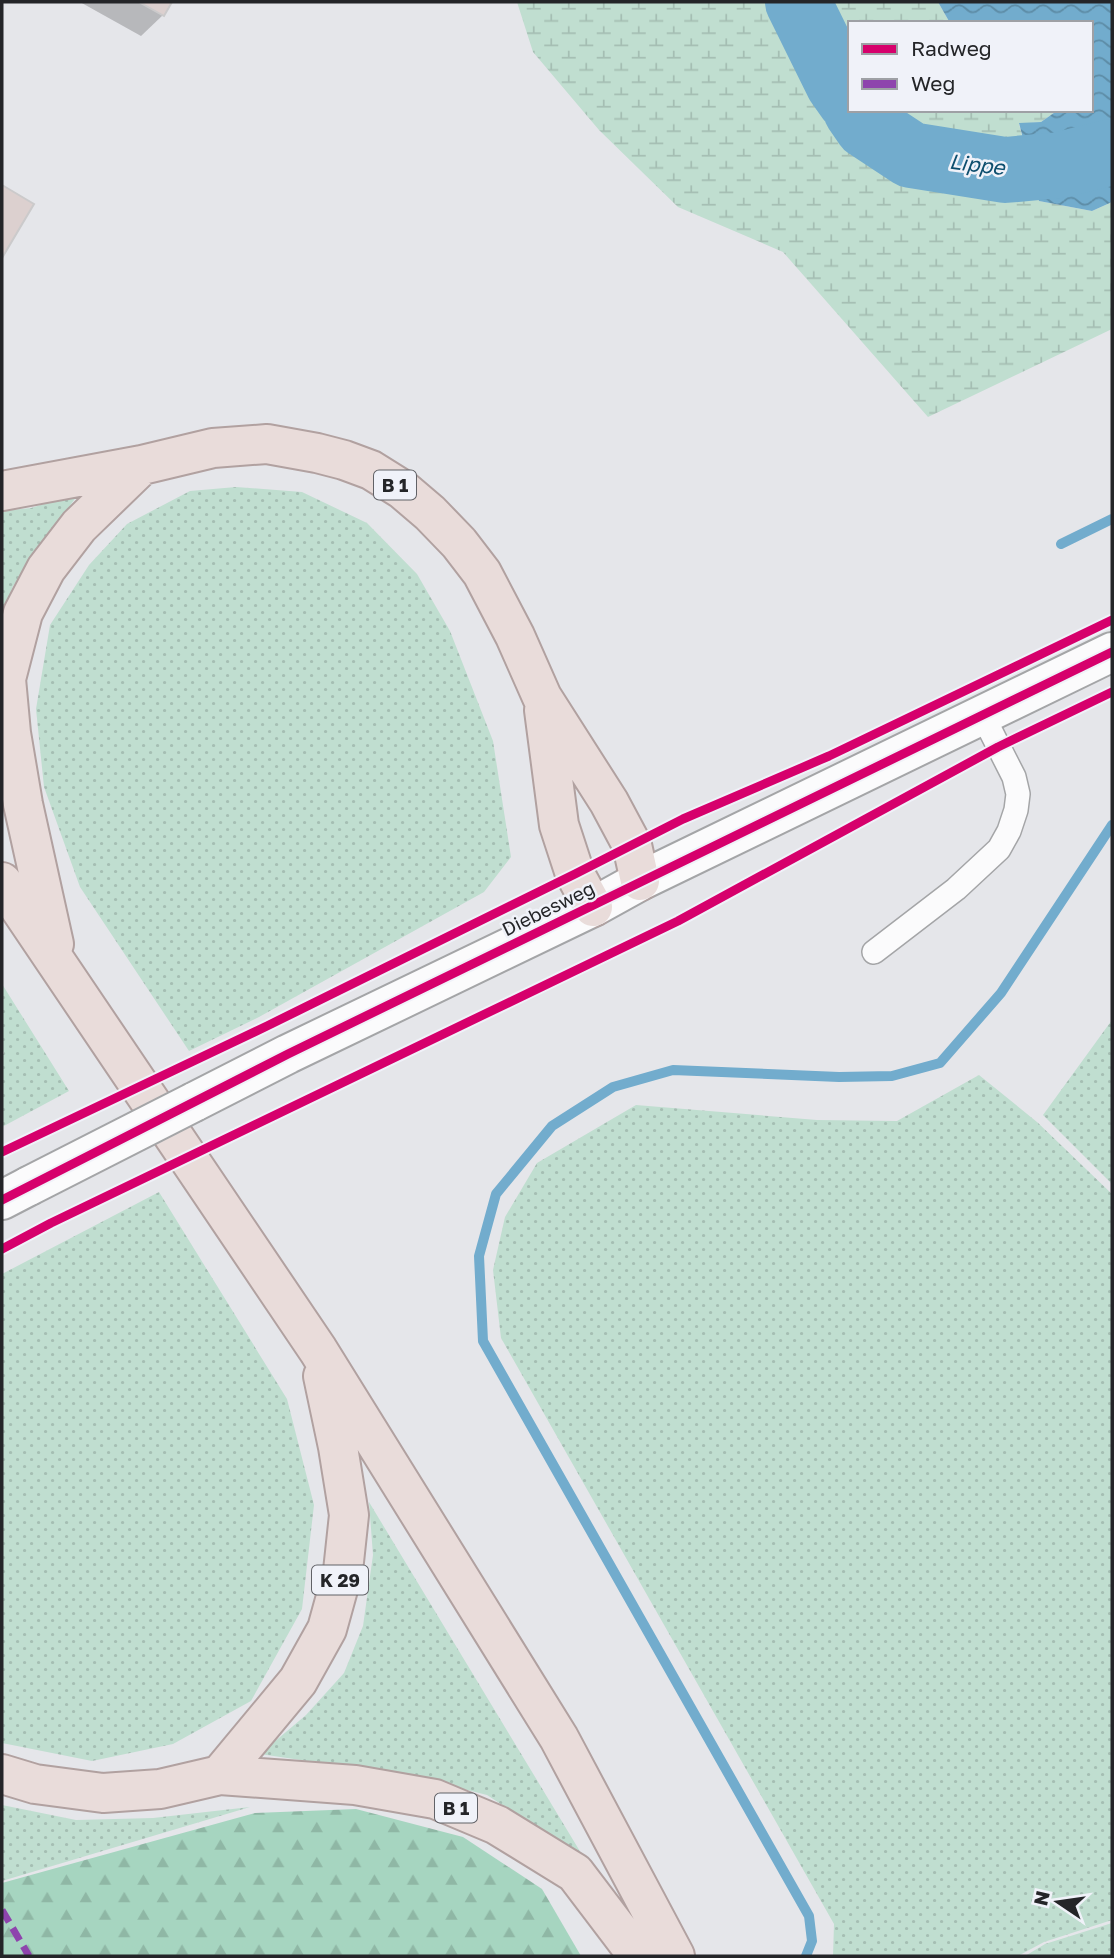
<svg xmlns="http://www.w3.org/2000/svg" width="1114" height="1958" font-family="'Golos Text',sans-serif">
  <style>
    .grass { fill: url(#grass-dots) }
    .forest { fill: url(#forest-firs) }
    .wetland { fill: url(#wetland-marsh) }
    .water { fill: url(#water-waves) }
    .shadow { fill: #0003 }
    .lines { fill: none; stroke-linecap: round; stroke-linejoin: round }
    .stream { stroke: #72accd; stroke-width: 10 }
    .river { stroke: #72accd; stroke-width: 66 }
    .building { fill: #dcd0cf; stroke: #cbcacb; stroke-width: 2 }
    .service-casing { stroke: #a4a5a7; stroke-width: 26 }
    .secondary-casing { stroke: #a4a5a7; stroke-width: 42 }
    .trunk-casing { stroke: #b1a1a0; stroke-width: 42 }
    .service { stroke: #fbfbfc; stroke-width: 23 }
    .secondary { stroke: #fbfbfc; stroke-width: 38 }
    .trunk { stroke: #e9dcda; stroke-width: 38 }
    .secondary-bridge-casing { stroke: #a4a5a7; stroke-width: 42; stroke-linecap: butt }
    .secondary-bridge { stroke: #fbfbfc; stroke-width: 38 }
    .quiet { stroke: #8e44ad; stroke-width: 7; stroke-dasharray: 14 7; stroke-linecap: butt }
    .cycleway-casing { stroke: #f0f2f9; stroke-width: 13 }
    .cycleway { stroke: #d6006c; stroke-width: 9 }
    .labels { text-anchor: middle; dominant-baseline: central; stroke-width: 5; stroke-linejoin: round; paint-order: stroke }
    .shield { fill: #f0f2f9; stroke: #616267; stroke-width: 2 }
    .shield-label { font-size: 18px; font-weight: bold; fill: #242528 }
    .street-label { font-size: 19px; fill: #242528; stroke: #f0f2f9 }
    .water-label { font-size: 21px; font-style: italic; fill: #0d4e6e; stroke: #f0f2f9 }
  </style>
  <defs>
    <pattern id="grass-dots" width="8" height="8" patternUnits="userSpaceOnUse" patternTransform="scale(1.75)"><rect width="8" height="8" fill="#c0ded0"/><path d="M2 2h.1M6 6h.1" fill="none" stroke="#a5beb3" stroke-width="1.8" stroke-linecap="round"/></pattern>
    <pattern id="forest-firs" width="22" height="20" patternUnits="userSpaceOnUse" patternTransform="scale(1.75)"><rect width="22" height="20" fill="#a6d5c0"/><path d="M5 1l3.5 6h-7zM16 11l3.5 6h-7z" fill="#8fb7a5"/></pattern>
    <pattern id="wetland-marsh" width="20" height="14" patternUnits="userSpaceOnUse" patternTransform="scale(1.75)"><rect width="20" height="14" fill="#c0ded0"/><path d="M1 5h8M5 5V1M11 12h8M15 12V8" fill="none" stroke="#a5beb3"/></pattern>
    <pattern id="water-waves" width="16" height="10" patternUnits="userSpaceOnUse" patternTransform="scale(1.75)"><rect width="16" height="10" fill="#72accd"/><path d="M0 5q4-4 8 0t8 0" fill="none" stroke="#5d8ca6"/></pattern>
  </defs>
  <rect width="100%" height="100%" fill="#e5e6ea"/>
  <path class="grass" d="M236,487L302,492L367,523L417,574L450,631L493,741L511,857L484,892L259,1017L189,1051L80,887L44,787L36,709L50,625L89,565L127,524L190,491Z
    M79,493L13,586L2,614V511L31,508Z
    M2,984L69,1091L2,1127V1055L4,1053L2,1049Z
    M1112,1020V1184L1043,1115Z
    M979,1075L1037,1122L1112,1194V1920L1044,1942L1018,1956H833L834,1924L501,1338L493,1270L505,1217L537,1163L636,1105L817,1120L897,1121Z
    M159,1192L287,1399L314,1505L302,1609L251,1701L173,1744L92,1761L2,1743V1274Z
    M369,1502L584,1858L487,1795L416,1777L260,1754L306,1715L344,1673L363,1626L373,1555Z
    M2,1805L76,1820L153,1818L250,1807L2,1881Z
    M1112,1923V1956H1025L1045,1944Z"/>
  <path class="forest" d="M356,1809L463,1837L542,1889L581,1956H2V1883L255,1813Z"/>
  <path class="wetland" d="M517,2H938L950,23H850V110H1058L1041,122L1019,124L1039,201L1092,211L1112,202V329L928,417L783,252L678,207L599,130L533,52Z"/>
  <path class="water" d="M938,2H1112V202L1092,211L1039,201L1019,123L1041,122L1058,110H1091V23H950Z"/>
  <path class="shadow" d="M80,2H170L163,15L141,36Z"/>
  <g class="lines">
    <path class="stream" d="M1061,544L1112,519
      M806,1956L812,1941L809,1916L483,1341L479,1256L496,1194L552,1126L613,1087L673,1070L839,1077L892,1076L940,1063L1001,993L1112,825"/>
    <path class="river" d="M798,2L838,83L850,100
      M856,110L867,126L911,155L1005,170L1060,165L1112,152"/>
  </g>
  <path class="building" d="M139,2H172L164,16Z
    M2,185L34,204L2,258Z"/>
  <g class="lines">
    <g class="service-casing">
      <path id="service" d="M874,952L956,889L999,849L1009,831L1016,810L1018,794L1014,777L982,714"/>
    </g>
    <g class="secondary-casing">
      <path id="secondary" d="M194,1102L288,1054L593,907L640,881L1112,652
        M2,1200L29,1186"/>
    </g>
    <g class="trunk-casing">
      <path id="trunk" d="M2,491L142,465L213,448L267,444L317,453L344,460L371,470L403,490L430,513L459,543L482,573L515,636L542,697L609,802L632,845L640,881
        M544,710L559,825L575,874L593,907
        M2,882L318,1350L559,1738L675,1956
        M54,944L23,804L11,733L6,679L23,613L46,569L79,526L142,465
        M2,1774L35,1784L103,1793L160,1789L220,1775L355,1785L435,1799L497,1825L575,1873L638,1956
        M220,1775L298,1681L327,1629L343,1571L349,1515L338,1447L323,1376"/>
    </g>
    <use href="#service" class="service"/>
    <use href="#secondary" class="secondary"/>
    <use href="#trunk" class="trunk"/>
    <g class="secondary-bridge-casing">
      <path id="secondary-bridge" d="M29,1186L194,1102"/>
    </g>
    <use href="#secondary-bridge" class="secondary-bridge"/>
    <path class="quiet" d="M2,1910L29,1956"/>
    <g class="cycleway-casing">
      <path id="cycleway" d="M2,1152L267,1026L575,874L683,819L829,756L1112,620
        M2,1200L288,1054L1112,652
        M2,1249L51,1223L678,921L998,747L1112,692"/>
    </g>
    <use href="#cycleway" class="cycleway"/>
  </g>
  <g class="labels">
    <g class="shield">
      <rect x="374" y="470.5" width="42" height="29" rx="5"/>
      <rect x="312" y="1565.5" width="56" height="29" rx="5"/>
      <rect x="435" y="1793.5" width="42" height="29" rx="5"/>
    </g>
    <g class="shield-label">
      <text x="395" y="485">B 1</text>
      <text x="340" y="1580">K 29</text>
      <text x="456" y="1808">B 1</text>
    </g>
    <g class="street-label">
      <text transform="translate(548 908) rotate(-26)">Diebesweg</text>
    </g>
    <g class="water-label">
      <text transform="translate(977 164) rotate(7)">Lippe</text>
    </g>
  </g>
  <rect width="1114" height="1958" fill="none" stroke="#242528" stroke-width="7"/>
  <rect x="848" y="21" width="245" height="91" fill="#f0f2f9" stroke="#9ea0a5" stroke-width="2"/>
  <rect x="862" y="44" width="35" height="10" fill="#d6006c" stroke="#9ea0a5" stroke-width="2"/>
  <text x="911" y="56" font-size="21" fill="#242528">Radweg</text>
  <rect x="862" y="79" width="35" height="10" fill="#8e44ad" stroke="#9ea0a5" stroke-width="2"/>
  <text x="911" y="91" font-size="21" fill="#242528">Weg</text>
  <g transform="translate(1058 1902) rotate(283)" stroke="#f0f2f9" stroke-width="5" paint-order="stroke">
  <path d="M0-5L12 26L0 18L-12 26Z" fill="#242528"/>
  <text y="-10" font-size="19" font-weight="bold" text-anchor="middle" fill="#242528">N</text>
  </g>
</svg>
